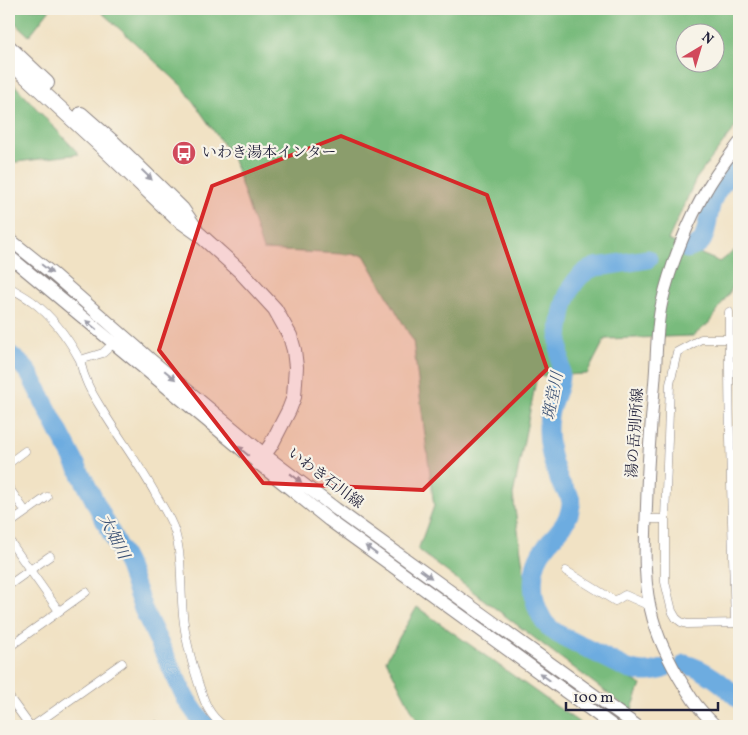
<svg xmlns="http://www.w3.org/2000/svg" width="748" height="735" font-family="Vollkorn,'Noto Serif JP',serif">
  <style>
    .forest { fill: #79bb7d; stroke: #4e6e5c; fill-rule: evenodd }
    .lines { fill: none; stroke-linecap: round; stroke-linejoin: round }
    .river { stroke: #6dace0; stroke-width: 19 }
    .minor-casing { stroke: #8a8280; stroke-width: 9 }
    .secondary-casing { stroke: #8a8280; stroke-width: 13 }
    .primary-casing { stroke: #8a8280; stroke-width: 14 }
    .motorway-casing { stroke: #8a8280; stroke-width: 16 }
    .minor { stroke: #fff; stroke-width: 8 }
    .secondary { stroke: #fff; stroke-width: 11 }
    .primary { stroke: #fff; stroke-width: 12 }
    .motorway { stroke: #fff; stroke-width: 14 }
    .oneway { fill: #9c9ca7 }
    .marked { fill: #d62828; fill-opacity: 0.2; stroke: #d62828; stroke-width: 4; stroke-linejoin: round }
    .labels { text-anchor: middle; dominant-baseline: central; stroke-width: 4.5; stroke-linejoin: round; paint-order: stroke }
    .poi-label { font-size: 15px; fill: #22223b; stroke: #f7f3e8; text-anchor: start }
    .street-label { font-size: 15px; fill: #22223b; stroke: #f7f3e8 }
    .water-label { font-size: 16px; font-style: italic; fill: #3c5275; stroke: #f7f3e8 }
  </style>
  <rect width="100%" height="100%" fill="#f7f3e8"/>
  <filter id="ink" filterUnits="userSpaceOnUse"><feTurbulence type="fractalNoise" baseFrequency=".02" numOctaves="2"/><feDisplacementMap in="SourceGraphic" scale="10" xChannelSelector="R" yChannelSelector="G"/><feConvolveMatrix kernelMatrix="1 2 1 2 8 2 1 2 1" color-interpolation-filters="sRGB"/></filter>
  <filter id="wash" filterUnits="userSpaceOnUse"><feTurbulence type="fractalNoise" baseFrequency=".0096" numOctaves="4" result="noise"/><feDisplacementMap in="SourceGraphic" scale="20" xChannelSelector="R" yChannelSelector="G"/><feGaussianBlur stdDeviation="1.12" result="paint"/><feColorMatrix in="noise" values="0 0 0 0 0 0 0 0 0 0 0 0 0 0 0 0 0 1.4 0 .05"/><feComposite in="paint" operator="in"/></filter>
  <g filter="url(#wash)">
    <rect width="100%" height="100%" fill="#f1e2c4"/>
    <path class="forest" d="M9,9H50L29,36L9,17Z
      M98,9H739V122L696,179L668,240L720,262L739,247V272L731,290L709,323L693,336L605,339L587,374L537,376L513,495L530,615L641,685L631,711L418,550L434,506L413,341L364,255L263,250L232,157L183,87ZM686,32H716V62H686Z
      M9,79L79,154L9,163Z
      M417,607L584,726H420L386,660Z"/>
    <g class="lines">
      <path class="river" d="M687,249C692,247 697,246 701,242C708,234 708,208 714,197C719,185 730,175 739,167
        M648,259C635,261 623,263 610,265C606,266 600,266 595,267C572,275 564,300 561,322C560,328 559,335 559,341C559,352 561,364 560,375C560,386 555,394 552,404C547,419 547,434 550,449C551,460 556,472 560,482C564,491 572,494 571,505C569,526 552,536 541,553C530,571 531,600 542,618C545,625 552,630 558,634L628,669C642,673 649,673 663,669
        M9,354L22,365L29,373L127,564L143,609L186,699L200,719L207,726
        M685,664C707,670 723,684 739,699"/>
    </g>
  </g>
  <g filter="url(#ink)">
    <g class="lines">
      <g class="minor-casing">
        <path id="minor" d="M9,287C17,292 25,296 33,302C53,317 68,338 80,360L103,353L116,341
          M729,312C728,416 732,519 735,623
          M729,339H701L677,352L670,384L665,519V582L672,611L676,618L681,622L687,624L739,623
          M80,360C84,380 91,392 101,408C119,438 140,465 156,495C163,507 171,519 175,532C183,560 180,587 183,615C185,638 191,660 198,682C204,700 207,714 224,726
          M729,365H739
          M9,463L25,451
          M9,488L26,512
          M647,519H665
          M9,524L47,497
          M9,540L30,570L9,585
          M50,556L30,570L59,611
          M566,571L615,601L625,595L650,606
          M9,647L86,592
          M9,697L30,726
          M33,726L122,663
          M154,726L156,725"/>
      </g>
      <g class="secondary-casing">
        <path id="secondary" d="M716,726C708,718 700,710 693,700C677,676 661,648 653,619C641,578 646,533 647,491C648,453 652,415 655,377C657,352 656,327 662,302C670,267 688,220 707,189C716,173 728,158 739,143"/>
      </g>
      <g class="primary-casing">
        <path id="primary" d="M9,239L54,275L150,359L265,455L336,509L637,726
          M9,256L258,463L329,520L613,726"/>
      </g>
      <g class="motorway-casing">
        <path id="motorway" d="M9,47L47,83
          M9,61L102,147L175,217L199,234L239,270L275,309L290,336L294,350L296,367L294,397L289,410L271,445L258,463
          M81,114L114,143L182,209L195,228"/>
      </g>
      <use href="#minor" class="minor"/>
      <use href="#secondary" class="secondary"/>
      <use href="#primary" class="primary"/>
      <use href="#motorway" class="motorway"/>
    </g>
    <defs><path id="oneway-solid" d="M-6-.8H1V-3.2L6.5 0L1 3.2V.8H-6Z" transform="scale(1.25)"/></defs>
    <g class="oneway">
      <use href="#oneway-solid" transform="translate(147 175) rotate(44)"/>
      <use href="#oneway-solid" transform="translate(47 269) rotate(39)"/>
      <use href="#oneway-solid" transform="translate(91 325) rotate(-140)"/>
      <use href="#oneway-solid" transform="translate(170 375) rotate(40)"/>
      <use href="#oneway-solid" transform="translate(243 451) rotate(-140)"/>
      <use href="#oneway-solid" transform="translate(296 478) rotate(38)"/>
      <use href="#oneway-solid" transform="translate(371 550) rotate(-144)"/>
      <use href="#oneway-solid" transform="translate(426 574) rotate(36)"/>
      <use href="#oneway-solid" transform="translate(545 677) rotate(-144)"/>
    </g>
  </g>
  <path class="marked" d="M341,136L487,195L547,369L423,490L263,483L159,350L212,186Z"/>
  <defs>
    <g id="bus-disc" transform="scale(1.25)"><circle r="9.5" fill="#d1495b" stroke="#f7f3e8"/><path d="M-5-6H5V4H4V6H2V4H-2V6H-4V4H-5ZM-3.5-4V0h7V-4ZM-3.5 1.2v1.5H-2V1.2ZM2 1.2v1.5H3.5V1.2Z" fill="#fff"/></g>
  </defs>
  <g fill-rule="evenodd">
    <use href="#bus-disc" x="184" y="153"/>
  </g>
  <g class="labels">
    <g class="poi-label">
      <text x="202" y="153">いわき湯本インター</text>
    </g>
    <g class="street-label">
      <text transform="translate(636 433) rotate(-86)">湯の岳別所線</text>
      <text transform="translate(325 479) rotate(37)">いわき石川線</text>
    </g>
    <g class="water-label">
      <text transform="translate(554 396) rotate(-79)">斑堂川</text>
      <text transform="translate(113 537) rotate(63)">大畑川</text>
    </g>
  </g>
  <rect width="748" height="735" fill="none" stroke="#f7f3e8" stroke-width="30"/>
  <g transform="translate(700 48) rotate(38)"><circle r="24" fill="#f7f3e8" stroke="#a29fa3"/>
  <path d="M0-4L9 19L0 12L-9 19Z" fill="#d1495b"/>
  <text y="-8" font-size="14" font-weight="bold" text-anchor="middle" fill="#22223b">N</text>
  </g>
  <path d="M566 702v8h152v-8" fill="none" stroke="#22223b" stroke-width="2.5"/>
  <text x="573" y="702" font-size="15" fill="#22223b" stroke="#f7f3e8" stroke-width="4" paint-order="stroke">100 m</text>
</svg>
